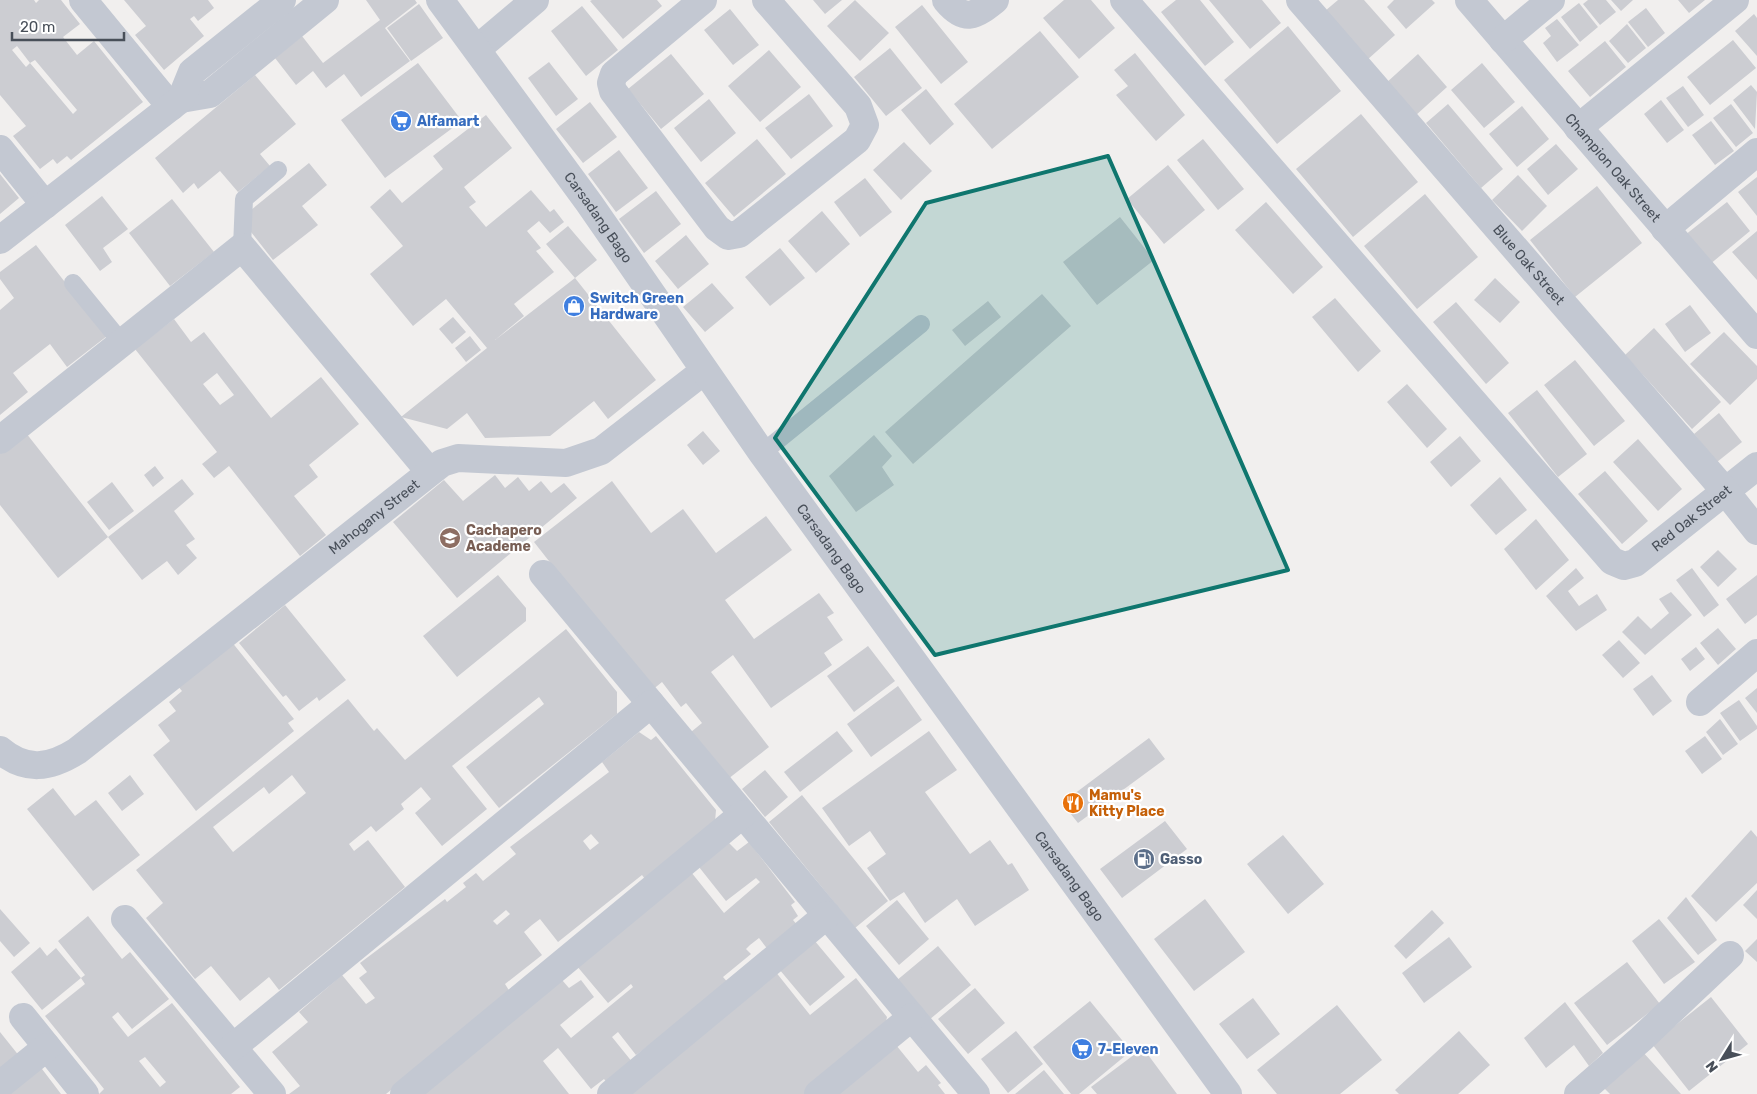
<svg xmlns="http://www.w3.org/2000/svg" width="1757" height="1094" font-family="Rubik,sans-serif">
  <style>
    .building { fill: #cccdd2; fill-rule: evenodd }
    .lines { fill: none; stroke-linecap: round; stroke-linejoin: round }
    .service { stroke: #c3c8d2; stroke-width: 18 }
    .minor { stroke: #c3c8d2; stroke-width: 28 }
    .tertiary { stroke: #c3c8d2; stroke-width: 28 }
    .marked { fill: #0f766e; fill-opacity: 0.2; stroke: #0f766e; stroke-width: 4; stroke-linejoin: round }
    .labels { text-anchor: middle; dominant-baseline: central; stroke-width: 4.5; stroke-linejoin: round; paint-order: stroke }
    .shop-label { font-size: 14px; font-weight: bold; fill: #366cbe; stroke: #fff; text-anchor: start }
    .street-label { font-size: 14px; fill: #484f59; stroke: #fff }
    .education-label { font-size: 14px; font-weight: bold; fill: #785e54; stroke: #fff; text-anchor: start }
    .food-label { font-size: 14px; font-weight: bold; fill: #c56008; stroke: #fff; text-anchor: start }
    .service-label { font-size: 14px; font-weight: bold; fill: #4e5e75; stroke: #fff; text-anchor: start }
  </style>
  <rect width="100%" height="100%" fill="#f1efee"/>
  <path class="building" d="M0,0H34L36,3L39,0H61L80,24L63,37L77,55L94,41L143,102L71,160L67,156L57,164L53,159L40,169L13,136L26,126L0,95ZM17,46L30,63L35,60L77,110L73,114L30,63L26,67L12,50Z
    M124,0H208L214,8L198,21L194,16L190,19L204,36L164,70L135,35L146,26Z
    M366,0H415L417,3L385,28L410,61L361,97L344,74L326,88L313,71L296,85L275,58L302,36L323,63L380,20Z
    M592,0H657L662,6L623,39L590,1Z
    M813,0H842L825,14Z
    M855,0L889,33L860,61L827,26Z
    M1064,0H1091L1115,28L1079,59L1043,18Z
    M1176,0H1200L1234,42L1205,66L1161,12Z
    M1209,0H1262L1281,23L1250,49Z
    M1338,0H1364L1395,35L1367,60L1325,11Z
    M1394,0H1432L1435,3L1406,29L1387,7Z
    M1588,0H1606L1616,12L1600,25L1583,4Z
    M1611,0H1633L1621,11Z
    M1678,0H1705L1689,13Z
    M1579,3L1598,27L1580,42L1561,17Z
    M419,4L443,38L411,61L387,28Z
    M922,5L968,62L941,84L895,27Z
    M582,6L618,50L586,76L551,31Z
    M1646,8L1665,33L1648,47L1628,22Z
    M730,9L759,45L733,65L704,30Z
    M1754,14L1757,18V56L1735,31Z
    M1557,19L1579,45L1557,62L1543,43L1551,36L1545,28Z
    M1627,24L1646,48L1628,63L1609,41Z
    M1288,26L1341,91L1277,144L1224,80Z
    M1040,31L1079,77L992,149L954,104Z
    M1733,40L1756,68L1710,105L1687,77Z
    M1605,41L1626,67L1590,97L1568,71Z
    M890,48L922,88L886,116L854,77Z
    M769,50L801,87L760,122L728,86Z
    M1135,53L1185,115L1156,141L1116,95L1128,86L1114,70Z
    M671,54L704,94L661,129L628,89Z
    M1418,54L1447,87L1415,116L1385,84Z
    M549,62L578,99L556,116L528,78Z
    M418,63L462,121L385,178L341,120Z
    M1482,63L1515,102L1484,128L1451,90Z
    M255,75L296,124L260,154L270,166L238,192L220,171L198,189L194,183L183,193L155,158Z
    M1751,85L1757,92L1755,129L1733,100Z
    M1683,86L1704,115L1688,127L1666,98Z
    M926,89L954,124L930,145L901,110Z
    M809,94L833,126L791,159L765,128Z
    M709,99L736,133L701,162L674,128Z
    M1661,100L1684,130L1667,143L1644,114Z
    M590,102L617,137L583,163L556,129Z
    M1448,104L1503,169L1481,188L1426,123Z
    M1731,104L1753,133L1736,147L1713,118Z
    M1522,106L1549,139L1517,167L1489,134Z
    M1361,114L1418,182L1353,237L1296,169Z
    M486,115L512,148L464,187L476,202L469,207L486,227L531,190L550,212L554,209L564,222L550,233L539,221L527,231L541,248L536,251L554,272L514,304L524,316L495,340L575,278L656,380L608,419L594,401L550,436L485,438L467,413L447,429L401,417L487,348L446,299L413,326L370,274L403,246L370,207L390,189L402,203L443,169L433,156Z
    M1711,121L1734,151L1715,165L1692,135Z
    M757,139L786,174L734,217L705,183Z
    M1203,139L1244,189L1218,210L1177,160Z
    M904,142L932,171L901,200L873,170Z
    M1556,144L1578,169L1548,195L1527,169Z
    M619,150L648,188L616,212L588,174Z
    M309,163L327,185L302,206L318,225L273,260L251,232V210Z
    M1168,165L1205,210L1164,244L1127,199Z
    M0,174L19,198L0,214Z
    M1518,175L1547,206L1522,231L1492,200Z
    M1757,177V216L1738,192Z
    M865,178L892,212L860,237L834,202Z
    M1597,186L1642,243L1575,297L1530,240Z
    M656,191L681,224L644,253L619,219Z
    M1425,194L1478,257L1417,309L1364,246Z
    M102,196L128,229L103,248L112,262L100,271L65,225Z
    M172,199L214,252L170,286L129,233Z
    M1266,202L1323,267L1293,294L1235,230Z
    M1727,202L1750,231L1709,265L1685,235Z
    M822,211L850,244L816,273L788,241Z
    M1120,217L1154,260L1097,305L1063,262Z
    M568,226L597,260L575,278L546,244Z
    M1757,231V280L1732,252Z
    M686,235L709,264L678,289L655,261Z
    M36,245L107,336L67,367L50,344L13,373L28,392L0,415V310L14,298L0,279V272Z
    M780,248L805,278L770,306L745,277Z
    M1495,278L1520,302L1500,323L1474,300Z
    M712,283L734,308L705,332L683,307Z
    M1042,294L1071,326L913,464L885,432Z
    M1335,298L1381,351L1358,372L1312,317Z
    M988,301L1001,317L965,346L952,330Z
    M1456,302L1509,363L1486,384L1433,322Z
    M1690,305L1711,333L1685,352L1665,324Z
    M453,317L466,332L452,344L439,329Z
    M174,319L191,342L204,332L271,418L321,377L359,424L309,465L318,477L294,496L326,535L300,556L229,466L214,478L202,464L217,452L135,349ZM217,373L234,395L220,405L203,384Z
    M1654,328L1721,402L1692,429L1625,355Z
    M1724,332L1757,366V379L1730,405L1690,364Z
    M470,336L481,350L466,362L455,348Z
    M1575,360L1625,421L1594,446L1544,385Z
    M1407,384L1447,429L1427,448L1387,402Z
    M1537,390L1587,454L1558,477L1508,413Z
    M1719,413L1742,442L1717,462L1694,434Z
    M703,431L720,451L703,465L687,445Z
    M26,433L108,537L58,578L0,505V454Z
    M874,435L892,456L882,467L894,485L856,512L829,476Z
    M1460,436L1481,461L1451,487L1430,462Z
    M1638,439L1682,489L1658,511L1613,462Z
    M155,466L164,478L153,487L144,475Z
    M1605,471L1648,521L1622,544L1578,494Z
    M495,475L505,488L518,477L529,491L541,481L551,493L564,483L577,498L457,598L393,522L444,480L463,501Z
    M1500,477L1527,510L1496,535L1470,505Z
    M182,479L194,494L174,511L195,539L186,545L197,558L178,575L167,561L142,580L108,537Z
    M612,481L651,533L683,509L716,553L766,516L792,550L725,600L754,639L819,593L834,613L827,617L843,640L824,653L832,665L771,708L733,655L711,672L769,747L728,779L691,732L702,723L686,703L681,707L662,682L651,691L534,542Z
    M112,482L134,511L109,530L87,502Z
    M1536,519L1569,560L1536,590L1504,549Z
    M1718,550L1737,569L1718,587L1700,567Z
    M1576,568L1584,578L1568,591L1579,606L1597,594L1607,610L1576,631L1546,596Z
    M1692,568L1719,605L1704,617L1676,580Z
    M498,575L526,608V621L457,677L423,636Z
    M1757,575V615L1745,624L1726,599Z
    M1671,592L1692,615L1645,655L1622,632L1638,616L1651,629L1669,613L1659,599Z
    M285,605L346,680L319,701L317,697L299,711L286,695L283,697L239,643Z
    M1718,628L1736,649L1718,665L1700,643Z
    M566,629L617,692V714L499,808L466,767L544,704L539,697L452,766L487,809L442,846L415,813L431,799L421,787L401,804L404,809L376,832L371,826L349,844L354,851L368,840L405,887L279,990L269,977L240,1001L211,966L195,979L146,918L163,903L136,870L348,699L374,731L377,728L405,760ZM292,775L306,793L233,852L213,827L264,787L269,794Z
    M1619,640L1640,663L1623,678L1602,655Z
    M231,641L294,719L288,723L294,731L196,811L153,755L170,741L158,725L176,711L169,702L182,691L177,685Z
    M868,646L895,681L854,712L827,676Z
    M1696,647L1705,659L1690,671L1681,659Z
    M1652,675L1672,701L1653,716L1633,689Z
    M898,686L922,720L871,757L847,724Z
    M1757,688V713L1745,698Z
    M1739,700L1757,726V729L1740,741L1720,713Z
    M1720,719L1738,744L1723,755L1706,732Z
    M837,731L853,751L800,792L784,772Z
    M929,731L957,770L925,792L970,854L990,840L1008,865L1012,863L1029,890L975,926L957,899L925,923L904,892L890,901L867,868L886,854L870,831L849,846L822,808Z
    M639,732L651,740L656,736L716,810L715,822L645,879L642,875L558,942L540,919L532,925L524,932L542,955L505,984L510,992L386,1094H289L300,1086L272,1052L308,1022L299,1012L342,975L366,1004L375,998L359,978L367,972L360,963L445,899L447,902L466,887L463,883L476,873L483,881L516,854L510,847L609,772L602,762ZM591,834L599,843L590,850L583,841ZM506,910L510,914L497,925L493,921Z
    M1705,736L1722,759L1702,774L1685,751Z
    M1149,738L1165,759L1078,823L1062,803Z
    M765,770L788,797L765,817L742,789Z
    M130,775L144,794L122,811L108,793Z
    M53,788L75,816L96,800L140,855L93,891L27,809Z
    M802,795L888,901L855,928L769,822Z
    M1165,821L1187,849L1122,898L1100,869Z
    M1751,830L1757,837V883L1716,922L1691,896Z
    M1283,835L1324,884L1288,914L1247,864Z
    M749,842L795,902L791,905L798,916L793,920L799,927L769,951L759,938L750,945L746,949L751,954L723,977L730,985L636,1055L618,1032L612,1037L633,1063L608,1084L604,1079L591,1089L558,1048L543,1061L569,1094H422L562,980L569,988L581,980L594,997L560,1025L571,1038L633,987L631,984L608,1003L576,965L691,872L724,913L760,882L756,878L726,901L699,867L729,843L737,851Z
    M1757,890V919L1743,905Z
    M1686,897L1717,940L1698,955L1667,918Z
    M1205,899L1245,952L1194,991L1154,939Z
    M897,900L929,939L899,965L866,926Z
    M0,909L30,943L14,957L0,941Z
    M1432,910L1444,923L1406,959L1394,946Z
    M88,916L122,959L130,952L169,999L132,1029L118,1012L112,1017L128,1037L172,1003L240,1087L231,1094H99L104,1089L45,1016L85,984L81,978L85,975L58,941ZM145,1057L166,1082L160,1087L139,1061Z
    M1659,919L1695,962L1664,984L1632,941Z
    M1449,937L1472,967L1424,1003L1402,973Z
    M1757,939V962L1745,951Z
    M814,940L845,977L810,1006L779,969Z
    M938,946L971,985L929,1020L896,981Z
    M40,947L47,956L56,948L81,978L42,1010L11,972Z
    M1627,962L1660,1004L1607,1045L1574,1003Z
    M775,971L810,1015L856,978L887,1017L884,1031L807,1094H624Z
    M975,988L1005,1023L968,1054L938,1019Z
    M1711,997L1748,1044L1689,1091L1652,1044Z
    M1253,998L1280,1034L1247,1059L1219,1024Z
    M1090,1001L1131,1051L1079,1094H1071L1033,1047Z
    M1565,1002L1603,1053L1589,1066L1574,1045L1546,1068L1524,1038Z
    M1337,1005L1382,1060L1340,1094H1277L1257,1070Z
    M1016,1031L1043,1064L1008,1093L981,1059Z
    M1459,1031L1490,1065L1458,1094H1399L1395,1090Z
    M0,1032L20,1057L0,1072Z
    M896,1045L918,1072L926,1065L941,1083L938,1085L945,1094H835Z
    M1143,1048L1177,1094H1097L1091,1087Z
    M1641,1050L1681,1094H1610L1602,1086Z
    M39,1065L61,1094H2Z
    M1044,1070L1064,1094H1015Z"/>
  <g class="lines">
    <path class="service" d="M242,247L244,199L278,170
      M73,283L122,343
      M762,453L921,324"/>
    <g class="minor">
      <path d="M83,0L171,107"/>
      <path d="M703,0L614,74L611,83L613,91L717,228L728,236L739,234L857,140L865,125L858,106L766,0"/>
      <path d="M946,0C965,23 975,16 995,0"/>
      <path id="s1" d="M1124,0L1612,561L1624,566L1635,563L1757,466"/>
      <path id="s2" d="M1300,0L1726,492L1757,531"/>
      <path id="s3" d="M1469,0L1757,335"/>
      <path d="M1503,40L1551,0"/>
      <path d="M477,49L535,0"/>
      <path d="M181,99L210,94L325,0"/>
      <path d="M1578,128L1735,0"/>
      <path d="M0,149L45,205"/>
      <path d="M1665,229L1757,152"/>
      <path d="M0,240L181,99L192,72L282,0"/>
      <path d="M0,440L242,247L429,471"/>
      <path d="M543,574L976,1094"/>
      <path d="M1700,702L1757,653"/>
      <path id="s4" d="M0,750C26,772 50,768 77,751L442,463L458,458L566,463L601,451L704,371"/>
      <path d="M125,919L272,1094"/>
      <path d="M23,1017L85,1094"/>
      <path d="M233,1047L651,704"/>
      <path d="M0,1085L47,1047"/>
      <path d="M404,1094L743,814"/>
      <path d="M611,1094L827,915"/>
      <path d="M818,1094L912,1017"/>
      <path d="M1578,1094L1641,1039L1730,955"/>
    </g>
    <path class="tertiary" id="s5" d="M440,0L589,203L762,453L1228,1094"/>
  </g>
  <path class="marked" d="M1108,156L1288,570L935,655L775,438L926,203Z"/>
  <defs>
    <g id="supermarket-disc" transform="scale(1.125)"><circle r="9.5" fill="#3f7fe0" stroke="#fff"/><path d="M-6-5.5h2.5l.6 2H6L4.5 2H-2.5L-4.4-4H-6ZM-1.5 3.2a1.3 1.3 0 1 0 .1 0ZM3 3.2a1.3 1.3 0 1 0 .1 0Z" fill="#fff"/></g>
    <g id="shop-disc" transform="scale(1.125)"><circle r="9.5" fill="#3f7fe0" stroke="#fff"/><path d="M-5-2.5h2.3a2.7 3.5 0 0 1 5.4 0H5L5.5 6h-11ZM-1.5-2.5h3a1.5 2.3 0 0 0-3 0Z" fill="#fff"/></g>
    <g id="school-disc" transform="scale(1.125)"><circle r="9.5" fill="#8d6e63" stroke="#fff"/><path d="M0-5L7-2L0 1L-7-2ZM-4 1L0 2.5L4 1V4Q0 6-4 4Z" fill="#fff"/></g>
    <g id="restaurant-disc" transform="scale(1.125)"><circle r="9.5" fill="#e8710a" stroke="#fff"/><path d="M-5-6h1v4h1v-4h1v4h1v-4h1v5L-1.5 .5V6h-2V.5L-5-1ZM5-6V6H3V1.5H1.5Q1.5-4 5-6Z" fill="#fff"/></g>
    <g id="fuel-disc" transform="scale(1.125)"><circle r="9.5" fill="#5c6f8a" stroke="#fff"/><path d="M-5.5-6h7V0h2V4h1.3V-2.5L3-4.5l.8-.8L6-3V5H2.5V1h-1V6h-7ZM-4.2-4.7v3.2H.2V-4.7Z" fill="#fff"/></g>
  </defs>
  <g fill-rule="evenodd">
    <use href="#supermarket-disc" x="401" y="121"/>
    <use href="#shop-disc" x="574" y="306"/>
    <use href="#school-disc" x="450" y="538"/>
    <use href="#restaurant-disc" x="1073" y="803"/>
    <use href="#fuel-disc" x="1144" y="859"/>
    <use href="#supermarket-disc" x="1082" y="1049"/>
  </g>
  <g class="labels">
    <g class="shop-label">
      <text x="417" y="121">Alfamart</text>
      <text x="590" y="298">Switch Green<tspan x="590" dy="16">Hardware</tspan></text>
      <text x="1098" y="1049">7-Eleven</text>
    </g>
    <g class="street-label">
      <text stroke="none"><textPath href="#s3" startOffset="221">Champion Oak Street</textPath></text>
      <text stroke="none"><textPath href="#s5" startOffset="269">Carsadang Bago</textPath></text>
      <text stroke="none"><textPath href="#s2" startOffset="350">Blue Oak Street</textPath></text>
      <text stroke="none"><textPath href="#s4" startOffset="462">Mahogany Street</textPath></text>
      <text stroke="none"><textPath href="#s1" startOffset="840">Red Oak Street</textPath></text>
      <text stroke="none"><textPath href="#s5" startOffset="674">Carsadang Bago</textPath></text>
      <text stroke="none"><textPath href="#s5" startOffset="1079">Carsadang Bago</textPath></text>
    </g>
    <g class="education-label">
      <text x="466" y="530">Cachapero<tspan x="466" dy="16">Academe</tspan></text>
    </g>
    <g class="food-label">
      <text x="1089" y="795">Mamu's<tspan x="1089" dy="16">Kitty Place</tspan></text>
    </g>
    <g class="service-label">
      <text x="1160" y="859">Gasso</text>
    </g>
  </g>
  <g transform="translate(1722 1059) rotate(233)" stroke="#ffffff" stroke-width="4" paint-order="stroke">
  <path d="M0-4L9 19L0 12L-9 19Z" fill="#484f59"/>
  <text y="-8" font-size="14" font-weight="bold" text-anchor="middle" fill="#484f59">N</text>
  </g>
  <path d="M12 32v8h112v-8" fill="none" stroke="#484f59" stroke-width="2.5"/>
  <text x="20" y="32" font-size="15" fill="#484f59" stroke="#ffffff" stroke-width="4" paint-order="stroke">20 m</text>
</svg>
